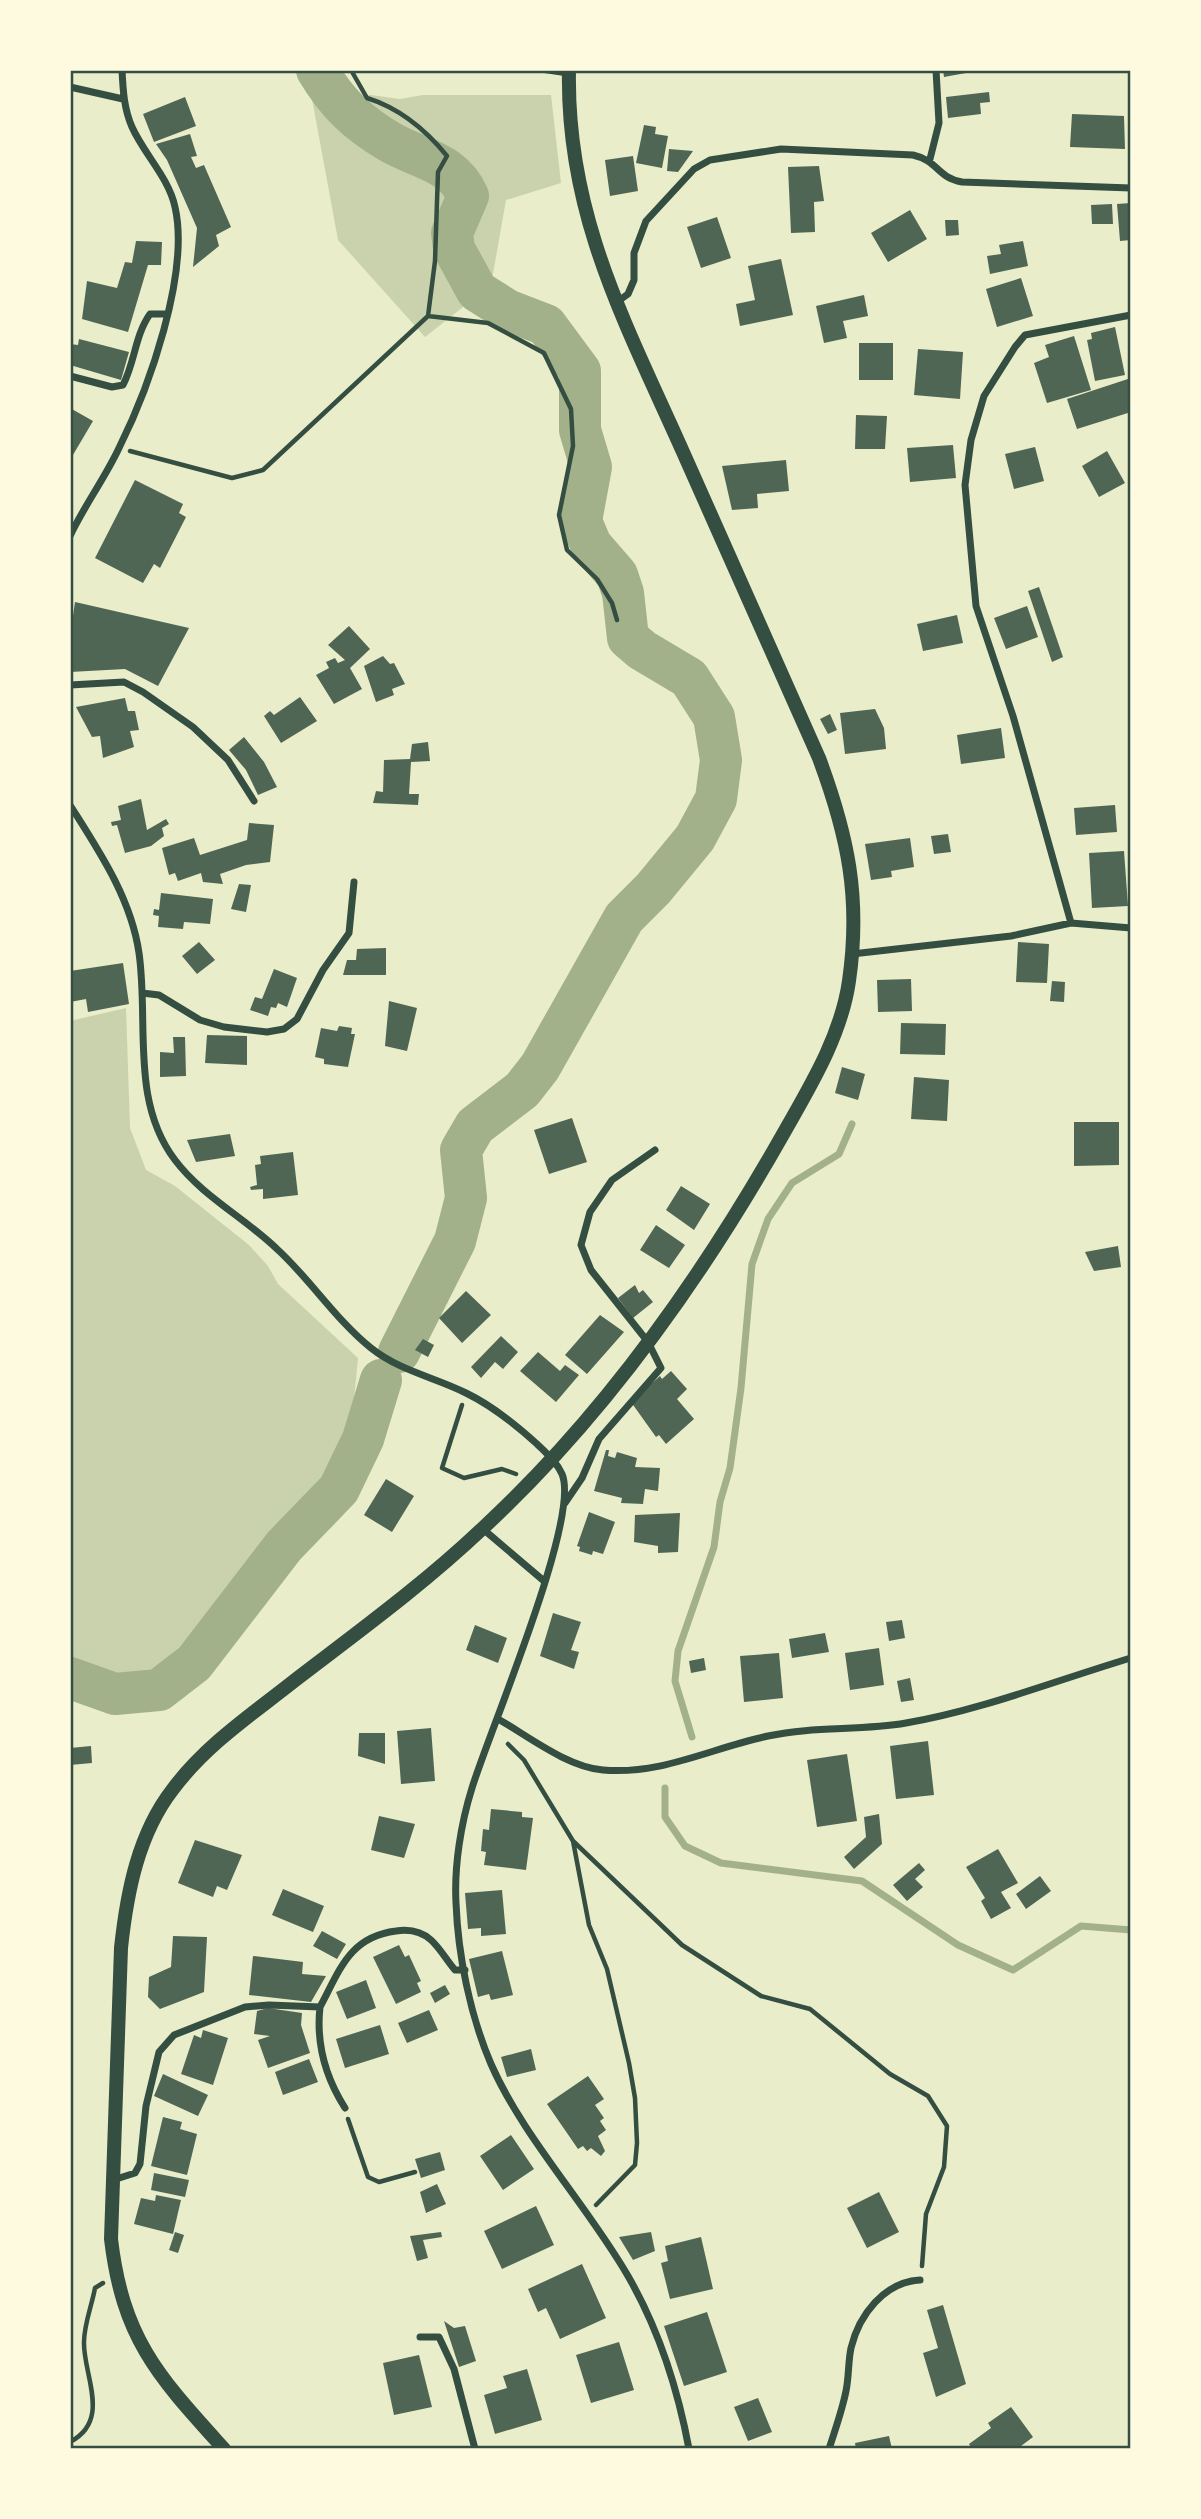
<svg xmlns="http://www.w3.org/2000/svg" width="1201" height="2519" font-family="Commissioner,sans-serif">
  <style>
    .green { fill: #cad2ad }
    .lines { fill: none; stroke-linecap: round; stroke-linejoin: round }
    .stream { stroke: #a3b18a; stroke-width: 7 }
    .river { stroke: #a3b18a; stroke-width: 42 }
    .building { fill: #4f6655 }
    .path { stroke: #344e41; stroke-width: 4.5 }
    .service { stroke: #344e41; stroke-width: 5 }
    .minor { stroke: #344e41; stroke-width: 7 }
    .secondary { stroke: #344e41; stroke-width: 14 }
    .neatline { fill: none; stroke: #344e41; stroke-width: 2.5 }
  </style>
  <rect width="100%" height="100%" fill="#e9edc9"/>
  <path class="green" d="M371,95L400,99L423,95H551L561,183L506,200L491,285L425,337L338,240L312,99Z
    M126,1008L130,1128L146,1170L175,1186L249,1245L268,1266L278,1284L358,1358C354,1399 352,1440 332,1476C321,1495 301,1506 286,1520C278,1527 272,1536 265,1544C235,1581 184,1672 136,1682C113,1687 90,1678 70,1668V1021Z"/>
  <g class="lines">
    <path class="stream" d="M692,1737L675,1681L678,1651L714,1547L720,1502L730,1468L741,1388L752,1264L768,1219L792,1183L839,1154L852,1124
      M665,1788V1817L685,1846L721,1863L862,1881L958,1945L1013,1970L1081,1926L1131,1930"/>
    <path class="river" d="M317,70C337,103 356,122 390,142C419,159 453,161 468,196L452,233L454,249L477,291L507,310L546,325L580,371V430L591,467L581,521L591,545L617,575L623,593L628,638L642,650L689,678L714,717L721,760L716,799L695,838L653,889L624,918L540,1067L522,1090L475,1126L461,1150L466,1198L455,1241L399,1352
      M70,1678L115,1694L159,1690L194,1663L284,1546L339,1489L363,1439L381,1380"/>
  </g>
  <path class="building" d="M943,70H977V71L944,77Z
    M989,92L990,102L980,103L981,114L948,118L946,97Z
    M185,97L196,126L154,142L143,114Z
    M1072,114L1124,116L1125,149L1070,147Z
    M644,125L656,127L655,134L668,136L662,168L636,163Z
    M190,134L197,156L191,157L196,168L204,165L231,227L216,235L219,246L193,267L197,228L167,160L156,144Z
    M669,149L693,151L678,172L667,171Z
    M633,156L638,191L610,196L605,160Z
    M819,166L824,201L814,202L815,232L791,233L788,167Z
    M1131,203V240L1120,241L1117,204Z
    M1112,204L1113,224H1092L1091,205Z
    M910,210L927,239L888,262L871,233Z
    M717,217L731,258L701,268L687,227Z
    M945,220H958L959,235L946,236Z
    M136,241L162,242L161,265H148L128,332L82,319L87,281L117,288L125,262L132,263Z
    M1023,241L1028,266L990,274L987,256L1001,254L999,245Z
    M781,259L793,315L740,326L736,304L755,300L748,266Z
    M1021,278L1033,316L997,327L986,289Z
    M864,295L868,316L843,321L847,338L824,343L816,306Z
    M1115,327L1125,375L1095,381L1087,340L1092,339L1091,333Z
    M1074,336L1091,390L1047,403L1034,363L1049,357L1045,345Z
    M79,339L129,352L121,380L70,365V344L78,345Z
    M859,343H893V380H859Z
    M918,349L963,352L960,399L914,395Z
    M1131,378V412L1077,429L1067,399Z
    M70,408L93,421L70,460Z
    M856,415L887,416L885,449H855Z
    M953,445L956,478L910,482L907,448Z
    M1035,447L1044,481L1014,489L1005,454Z
    M1107,451L1125,483L1099,497L1082,466Z
    M786,460L789,491L757,494L758,508L732,510L722,466Z
    M135,480L183,504L179,513L186,517L160,568L154,564L143,583L95,558Z
    M1039,587L1063,657L1052,662L1028,591Z
    M75,602L189,628L158,686L125,669L70,672V637Z
    M1027,606L1038,637L1006,649L994,618Z
    M957,615L963,643L923,651L917,624Z
    M349,626L370,649L350,668L362,689L334,704L316,675L329,668L326,662L335,658L338,663L345,660L328,645Z
    M383,656L390,664L394,663L405,684L392,689L394,695L376,702L364,666Z
    M300,697L317,721L281,743L264,716L270,711L274,715Z
    M125,698L128,711H135L139,730L130,731L134,747L103,758L100,736L92,737L76,707Z
    M875,709L884,728L886,749L845,754L840,713Z
    M830,714L837,730L828,734L820,719Z
    M1001,728L1005,758L961,764L957,735Z
    M244,737L264,762L277,787L258,795L246,770L229,750Z
    M428,742L430,761L411,762L409,794H419L418,805L373,803L376,791L383,792L384,760L410,759L412,744Z
    M141,799L147,830L166,819L169,824L162,828L164,836L151,846L125,853L117,825L112,826L111,822L121,820L118,806Z
    M1115,805L1117,832L1076,835L1074,808Z
    M249,823L274,825L270,862L246,865L220,874L223,884L203,882L201,873L178,881L175,873L169,875L162,848L194,838L200,855L247,840Z
    M948,834L951,852L934,854L931,836Z
    M910,838L914,867L891,871L892,877L871,880L865,844Z
    M1124,851L1128,906L1092,908L1089,853Z
    M239,884L251,885L246,912L231,909Z
    M161,893L213,899L210,924L184,922L183,929L158,927L159,916L153,915L154,909L159,910Z
    M199,942L215,960L197,974L182,956Z
    M1018,942L1049,944L1047,983L1016,982Z
    M386,948V975H343L347,960H356L357,949Z
    M123,963L129,1004L88,1012L86,999L70,1002V971Z
    M274,969L297,978L287,1007L278,1003L276,1008L271,1007L268,1016L250,1010L255,997L262,999Z
    M911,979L912,1011L878,1012L877,980Z
    M1052,981L1065,982L1064,1002L1050,1001Z
    M389,1001L417,1008L407,1051L385,1046Z
    M901,1023L946,1024L945,1055L900,1054Z
    M339,1026L352,1028L351,1034H355L348,1067L324,1064V1059L315,1057L321,1028L337,1031Z
    M207,1035L247,1036V1065L205,1063Z
    M173,1037H185L186,1076L160,1077V1052L174,1053Z
    M842,1067L865,1074L858,1100L835,1093Z
    M914,1077L949,1080L947,1121L911,1119Z
    M572,1118L587,1162L549,1174L534,1130Z
    M1074,1122H1119V1165L1074,1166Z
    M230,1134L235,1156L196,1162L187,1140Z
    M293,1152L298,1195L263,1199V1189L251,1190L250,1187L257,1185L255,1165L261,1164L260,1156Z
    M681,1186L710,1204L694,1230L666,1210Z
    M656,1225L685,1245L669,1268L640,1250Z
    M1118,1246L1121,1267L1094,1271L1085,1252Z
    M635,1285L639,1293L643,1290L653,1302L633,1318L618,1298Z
    M466,1291L491,1315L462,1343L439,1318Z
    M600,1315L624,1332L587,1374L565,1355Z
    M501,1336L518,1352L503,1369L495,1362L481,1378L471,1367Z
    M423,1339L434,1345L428,1357L415,1350Z
    M538,1352L560,1371L565,1365L579,1375L556,1402L520,1371Z
    M671,1371L687,1389L677,1399L694,1419L666,1444L659,1435L656,1437L631,1402L660,1376L662,1379Z
    M606,1450H609L608,1456L615,1458L617,1452L637,1458L635,1467L660,1468L658,1491L645,1489L643,1504L621,1503L622,1498L594,1491Z
    M386,1479L414,1496L392,1532L364,1515Z
    M589,1512L615,1522L603,1554L593,1551L592,1555L579,1551L580,1547L577,1546Z
    M680,1513L678,1552L658,1553V1546L634,1542L635,1515Z
    M553,1613L581,1622L571,1650L579,1652L574,1669L540,1656Z
    M902,1620L905,1638L889,1641L886,1622Z
    M475,1625L507,1638L498,1663L466,1650Z
    M825,1633L829,1652L792,1658L789,1639Z
    M879,1648L884,1685L850,1690L845,1653Z
    M779,1653L783,1698L744,1702L740,1656Z
    M704,1658L706,1670L691,1673L689,1661Z
    M910,1678L914,1700L901,1702L897,1681Z
    M431,1728L435,1781L401,1784L397,1731Z
    M359,1733H385V1764L358,1756Z
    M928,1741L934,1795L896,1799L890,1746Z
    M91,1746L92,1763L70,1765V1748Z
    M847,1754L857,1821L817,1827L807,1760Z
    M491,1809L522,1812V1817L533,1818L526,1870L484,1865L486,1852L481,1851L483,1829L489,1830Z
    M879,1814L882,1844L854,1869L844,1857L866,1837L864,1817Z
    M379,1816L415,1824L404,1858L371,1850Z
    M195,1840L242,1855L227,1890L217,1886L213,1897L178,1883Z
    M998,1849L1018,1883L1001,1892L1011,1908L991,1919L981,1901L985,1898L966,1867Z
    M919,1863L925,1870L915,1879L923,1887L907,1901L893,1885Z
    M1040,1876L1051,1891L1026,1909L1016,1894Z
    M283,1889L324,1906L313,1932L272,1915Z
    M502,1890L506,1934L481,1936V1928L468,1929L465,1893Z
    M322,1931L346,1944L337,1959L313,1946Z
    M173,1936L207,1937L204,1992L160,2009L148,1997L149,1977L171,1967Z
    M399,1945L405,1957L409,1955L421,1981L417,1983L421,1992L396,2004L373,1957Z
    M502,1951L513,1995L491,2000L489,1994L478,1997L469,1959Z
    M253,1956L303,1962L302,1974L326,1976L311,2002L249,1995Z
    M366,1980L376,2008L347,2019L336,1992Z
    M445,1985L450,1994L435,2003L430,1993Z
    M268,2008L302,2013L301,2025L310,2053L268,2068L258,2040L270,2036L254,2034L257,2011Z
    M429,2010L438,2030L407,2043L398,2023Z
    M380,2025L389,2054L345,2068L336,2039Z
    M203,2030L228,2038L213,2085L181,2074L194,2035L201,2038Z
    M531,2049L536,2070L507,2077L501,2057Z
    M309,2059L318,2082L283,2095L275,2072Z
    M163,2074L208,2095L198,2116L154,2096Z
    M588,2076L604,2099L595,2105L604,2118L600,2121L606,2130L598,2136L605,2151L601,2156L591,2148L587,2151L583,2146L578,2149L547,2104Z
    M163,2117L182,2122L180,2129L197,2134L187,2175L151,2166Z
    M511,2135L534,2169L503,2190L480,2156Z
    M440,2152L445,2170L421,2178L415,2159Z
    M154,2173L189,2180L185,2197L151,2190Z
    M437,2184L446,2204L426,2213L420,2192Z
    M879,2192L899,2232L867,2248L847,2208Z
    M156,2195L181,2200L173,2234L134,2224L141,2198L155,2201Z
    M536,2206L554,2245L502,2269L484,2231Z
    M175,2232L184,2235L178,2253L169,2250Z
    M441,2232L442,2237L423,2240L428,2258L417,2261L410,2236Z
    M651,2232L655,2251L633,2260L619,2237Z
    M701,2237L713,2289L670,2299L661,2263L668,2261L665,2246Z
    M582,2264L606,2318L560,2339L546,2308L538,2312L528,2289Z
    M943,2305L966,2384L936,2397L923,2353L938,2348L927,2310Z
    M707,2312L727,2372L684,2386L664,2326Z
    M444,2321L454,2328L465,2326L476,2361L459,2367Z
    M619,2342L634,2390L591,2403L576,2355Z
    M419,2355L432,2407L394,2415L383,2363Z
    M527,2369L542,2420L495,2434L484,2395L507,2388L503,2376Z
    M758,2398L772,2432L748,2441L734,2407Z
    M1011,2407L1033,2437L1017,2449H972L969,2444L991,2428L988,2423Z
    M889,2436L892,2449H856L855,2443Z"/>
  <g class="lines">
    <path class="path" d="M351,70L367,98C399,108 426,130 447,156L438,172L435,261L428,316L488,323L544,353L571,409L573,446L559,515L567,550L597,579L612,603L617,620
      M130,451L232,478L263,470L428,316
      M462,1405L442,1468L464,1478L502,1469L516,1474
      M508,1744L524,1760L573,1841L589,1925L607,1969L629,2063L635,2098L637,2143L635,2165L596,2205
      M573,1841L682,1945L761,1996L810,2009L890,2074L928,2096L947,2126L944,2167L926,2214L922,2266
      M348,2119L368,2177L379,2182L415,2172
      M70,2442C112,2420 83,2375 84,2342C84,2324 92,2305 95,2288L103,2283"/>
    <path class="service" d="M541,70L568,74"/>
    <path class="minor" d="M70,87L123,99
      M930,159L939,123L936,70
      M617,302L628,294L634,280V253L646,221L694,169L710,160L781,149L913,155C939,161 936,177 962,182L1131,188
      M70,376L112,387L123,385C135,362 135,335 150,314H167
      M70,536C84,506 105,478 119,448C149,388 190,273 175,207C169,178 144,154 132,127C124,109 123,90 122,70
      M70,685L124,682L143,692L193,727L228,760L254,801
      M70,805C99,851 131,898 139,953C149,1022 130,1101 175,1160C202,1196 245,1218 277,1249C310,1279 336,1320 371,1348C400,1371 434,1377 466,1393C493,1406 515,1424 537,1444C546,1453 556,1461 562,1474C581,1518 489,1732 472,1788C461,1823 454,1866 456,1903C458,1955 470,2015 491,2064C523,2137 587,2205 628,2276C658,2328 678,2390 689,2449
      M1071,923L1013,716L976,606L965,485L971,440L984,396L1015,347L1025,335L1131,315
      M852,954L1011,936L1071,923L1131,928
      M142,993L159,995L200,1020L224,1027L267,1032L284,1029L297,1019L323,970L349,933L354,882
      M565,1503L582,1478L599,1439L661,1368L648,1342L591,1270L581,1245L590,1212L612,1180L655,1150
      M483,1529L544,1581
      M498,1719C528,1736 567,1767 603,1770C662,1775 711,1748 768,1736C814,1726 860,1731 906,1723C982,1710 1057,1680 1131,1658
      M320,2007C316,2043 326,2078 345,2108
      M113,2180L135,2173L140,2164L146,2106L159,2052L174,2035L245,2007L269,2005L320,2007C340,1970 349,1937 396,1931C409,1929 421,1931 431,1940C440,1948 447,1961 455,1970H465
      M420,2337H439L454,2369L475,2449
      M829,2449C835,2430 842,2411 846,2391C849,2377 848,2362 851,2348C859,2315 884,2282 920,2280"/>
    <path class="secondary" d="M224,2449C159,2377 123,2340 111,2239L121,1948C127,1892 138,1834 173,1789C206,1745 251,1715 294,1681C358,1632 424,1584 483,1528C604,1416 701,1279 782,1136C809,1088 841,1037 849,981C861,898 848,836 819,758C774,656 729,554 683,452C626,324 566,215 569,70"/>
  </g>
  <rect width="1201" height="2519" fill="none" stroke="#fefae0" stroke-width="144"/>
  <rect x="72" y="72" width="1057" height="2375" class="neatline"/>
</svg>
